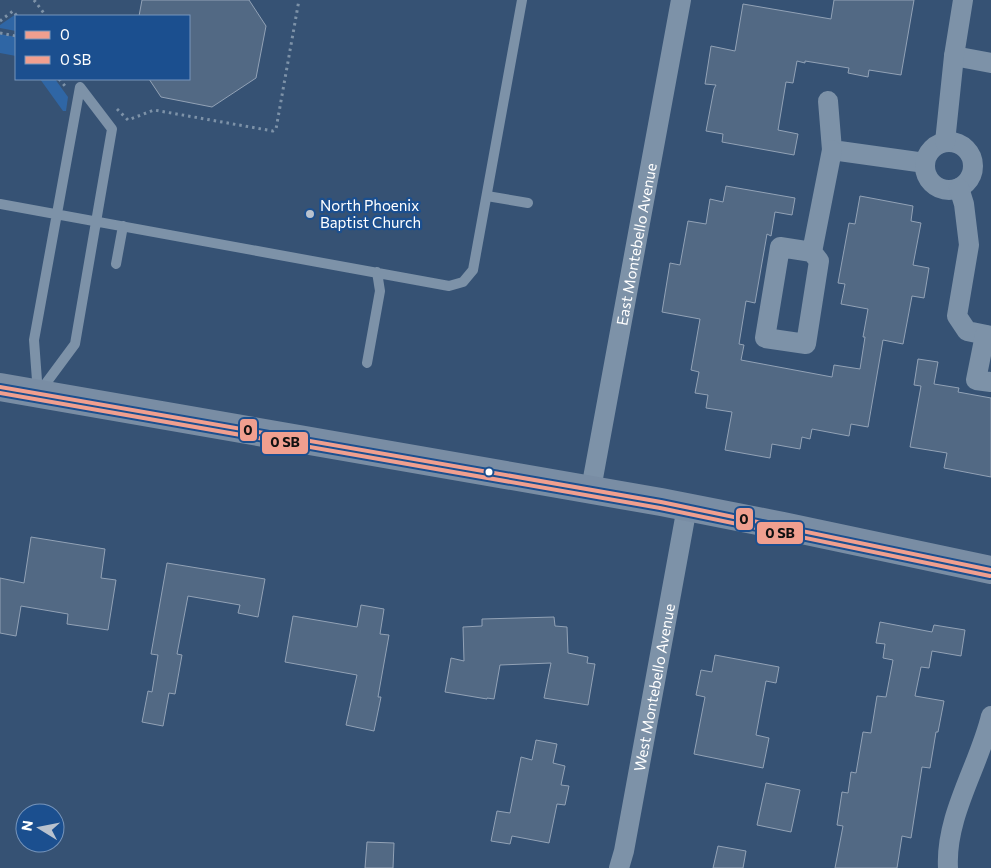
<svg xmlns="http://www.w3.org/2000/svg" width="991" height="868" font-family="Commissioner,sans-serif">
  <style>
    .green { fill: #2f66a5 }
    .building { fill: #526984; stroke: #92a2b6 }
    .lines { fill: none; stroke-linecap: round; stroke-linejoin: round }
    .path { stroke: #7d92a8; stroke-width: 3; stroke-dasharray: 2.5 4; stroke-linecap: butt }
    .lane { stroke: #7d92a8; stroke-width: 10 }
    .street { stroke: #7d92a8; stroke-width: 20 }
    .secondary { stroke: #798da4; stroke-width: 28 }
    .bus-1-casing { stroke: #1b4f8f; stroke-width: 8 }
    .bus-2-casing { stroke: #1b4f8f; stroke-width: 8 }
    .bus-1 { stroke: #f09f8f; stroke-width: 4 }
    .bus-2 { stroke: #f09f8f; stroke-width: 4 }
    .poi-dot { fill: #b9c2ce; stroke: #1b4f8f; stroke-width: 2 }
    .bus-dot { fill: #fff; stroke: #1b4f8f; stroke-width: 2 }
    .labels { text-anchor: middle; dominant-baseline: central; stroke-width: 4.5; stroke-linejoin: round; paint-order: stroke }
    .poi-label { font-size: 15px; fill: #fff; stroke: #1b4f8f; text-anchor: start }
    .street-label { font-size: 15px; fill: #fff; stroke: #1b4f8f }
    .line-badge { stroke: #1b4f8f; stroke-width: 2 }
    .pale-badge-label { font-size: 14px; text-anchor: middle; font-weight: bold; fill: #111 }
  </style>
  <rect width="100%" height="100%" fill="#365274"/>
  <path class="green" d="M16,14L18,16H16V31L0,28V25Z
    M0,34L16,37V56L0,53Z
    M40,79H55L68,97L66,111H63Z"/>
  <path class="building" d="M142,0H249L266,26L256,78L212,107L161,97L149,79H189V16H139Z
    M834,0H914L901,75L869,70L868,77L848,73L849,68L805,61V63L797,61L793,83L786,82L778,130L798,134L794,155L722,142L723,134L706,131L714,89L716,85L705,84L711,46L735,51L743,4L831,19Z
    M726,186L795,198L792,215L775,212L771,236L767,234L755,303L746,301L739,344L744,345L741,360L832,377L834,365L860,369L865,337H863L868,309L841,304L845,284L838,283L849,223L855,224L860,196L913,206L911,221L921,223L913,265L929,268L924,298L912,296L903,344L883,340L868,427L851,424L849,436L812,429L810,439L802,437L800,449L772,444L770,458L725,450L732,412L706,408L708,395L695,393L699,372L691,370L700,319L662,312L670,263L680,265L688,221L706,224L710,199L723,202Z
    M918,359L938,362L934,384L959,388L958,392L991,398V477L944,468L947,453L910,447L921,386L914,385Z
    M31,537L105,549L101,578L116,580L108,630L67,624L68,614L21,606L16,636L0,633V578L24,583Z
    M167,563L265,579L258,617L238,613L240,605L188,596L177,654L182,655L175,694L169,693L163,726L142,722L148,691L152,692L158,655L151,654Z
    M361,605L384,609L380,634L389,635L378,697H381L374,731L346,725L357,675L285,662L293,616L357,627Z
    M554,617L555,626L567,627L568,653L588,657L587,663L595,664L588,705L544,698L551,663L500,665L494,699L487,698V699L445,692L451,658L464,661L463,627L482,626V619Z
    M880,622L932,632L934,625L965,630L961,656L932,651L929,668L921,667L915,696L944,701L938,732H936L930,768L922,767L911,838L902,836L897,868H835L843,826L837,825L842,792L848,793L851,772L856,773L863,732L871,733L877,696L886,697L893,660L883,658L885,644L876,643Z
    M715,655L779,667L776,683L766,681L756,735L769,738L763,768L694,754L705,697L696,695L701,670L712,672Z
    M536,740L557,744L553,763L565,766L561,785L569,786L565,805L557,804L549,843L512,836L510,844L491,841L497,811L510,813L521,757L532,760Z
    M766,783L800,790L791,832L757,825Z
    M367,842L394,843L393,868H365Z
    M718,846L746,851L743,868H713Z"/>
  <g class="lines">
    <path class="path" d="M34,0L46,16
      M0,21L13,11L17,16
      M0,33L16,36
      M59,79L65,86
      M117,109L128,120L154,110L273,131L276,129L299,0"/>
    <path class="lane" d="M80,87L112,129L75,344L38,394L34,340Z
      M487,196L528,203
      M0,204L449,286L463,282L473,270L522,0
      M116,264L123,226
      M367,363L380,291L377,272"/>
    <g class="street">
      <path d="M954,56L991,63"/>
      <path d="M828,101L832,150L925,163"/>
      <circle cx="949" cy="166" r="24"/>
      <path d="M945,142L954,56L963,0"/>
      <path d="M959,188L964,204L969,245L957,316L967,331L991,336"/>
      <path d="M812,252L780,247L765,338L806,344L819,261L812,252L832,150"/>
      <path d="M985,335L976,380L991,382"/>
      <path id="s1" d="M591,489L681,0"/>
      <path id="s2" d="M619,868L624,851L687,507"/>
      <path d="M948,868C945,816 979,766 991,716"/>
    </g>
    <path class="secondary" d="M0,387L661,502L783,526L991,570"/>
    <g class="bus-1-casing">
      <path id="bus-1" d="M0,387L661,502L991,570"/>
    </g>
    <g class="bus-2-casing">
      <path id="bus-2" d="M0,393L660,508L990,576"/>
    </g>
    <use href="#bus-1" class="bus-1"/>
    <use href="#bus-2" class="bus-2"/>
  </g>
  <circle class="poi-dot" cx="310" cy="214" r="5"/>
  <circle class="bus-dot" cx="489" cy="472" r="4.5"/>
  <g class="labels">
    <g class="poi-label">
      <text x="320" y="205">North Phoenix<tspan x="320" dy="17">Baptist Church</tspan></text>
    </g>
    <g class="street-label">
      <text stroke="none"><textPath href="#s1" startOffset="249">East Montebello Avenue</textPath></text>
      <text stroke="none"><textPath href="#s2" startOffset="184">West Montebello Avenue</textPath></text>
    </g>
  </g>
  <g class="line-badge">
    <rect x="239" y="418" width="19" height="24" rx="5" fill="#f09f8f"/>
    <rect x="261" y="431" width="48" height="24" rx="5" fill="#f09f8f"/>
    <rect x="735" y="507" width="19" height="24" rx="5" fill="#f09f8f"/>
    <rect x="756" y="521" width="48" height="24" rx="5" fill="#f09f8f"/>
  </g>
  <g class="pale-badge-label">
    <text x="248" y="435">0</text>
    <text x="285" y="447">0 SB</text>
    <text x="744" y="524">0</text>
    <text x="780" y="538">0 SB</text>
  </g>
  <rect x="15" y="15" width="175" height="65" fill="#1b4f8f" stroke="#7695bc"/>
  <rect x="25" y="31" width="25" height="8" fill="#f09f8f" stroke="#7695bc"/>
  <text x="60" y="40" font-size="15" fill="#ffffff">0</text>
  <rect x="25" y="56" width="25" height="8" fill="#f09f8f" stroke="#7695bc"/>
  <text x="60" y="65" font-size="15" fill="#ffffff">0 SB</text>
  <g transform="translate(40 828) rotate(280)"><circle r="24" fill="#1b4f8f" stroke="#7695bc"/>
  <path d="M0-4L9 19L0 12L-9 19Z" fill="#b9c2ce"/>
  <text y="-8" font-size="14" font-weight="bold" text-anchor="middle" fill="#ffffff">N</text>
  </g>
</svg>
